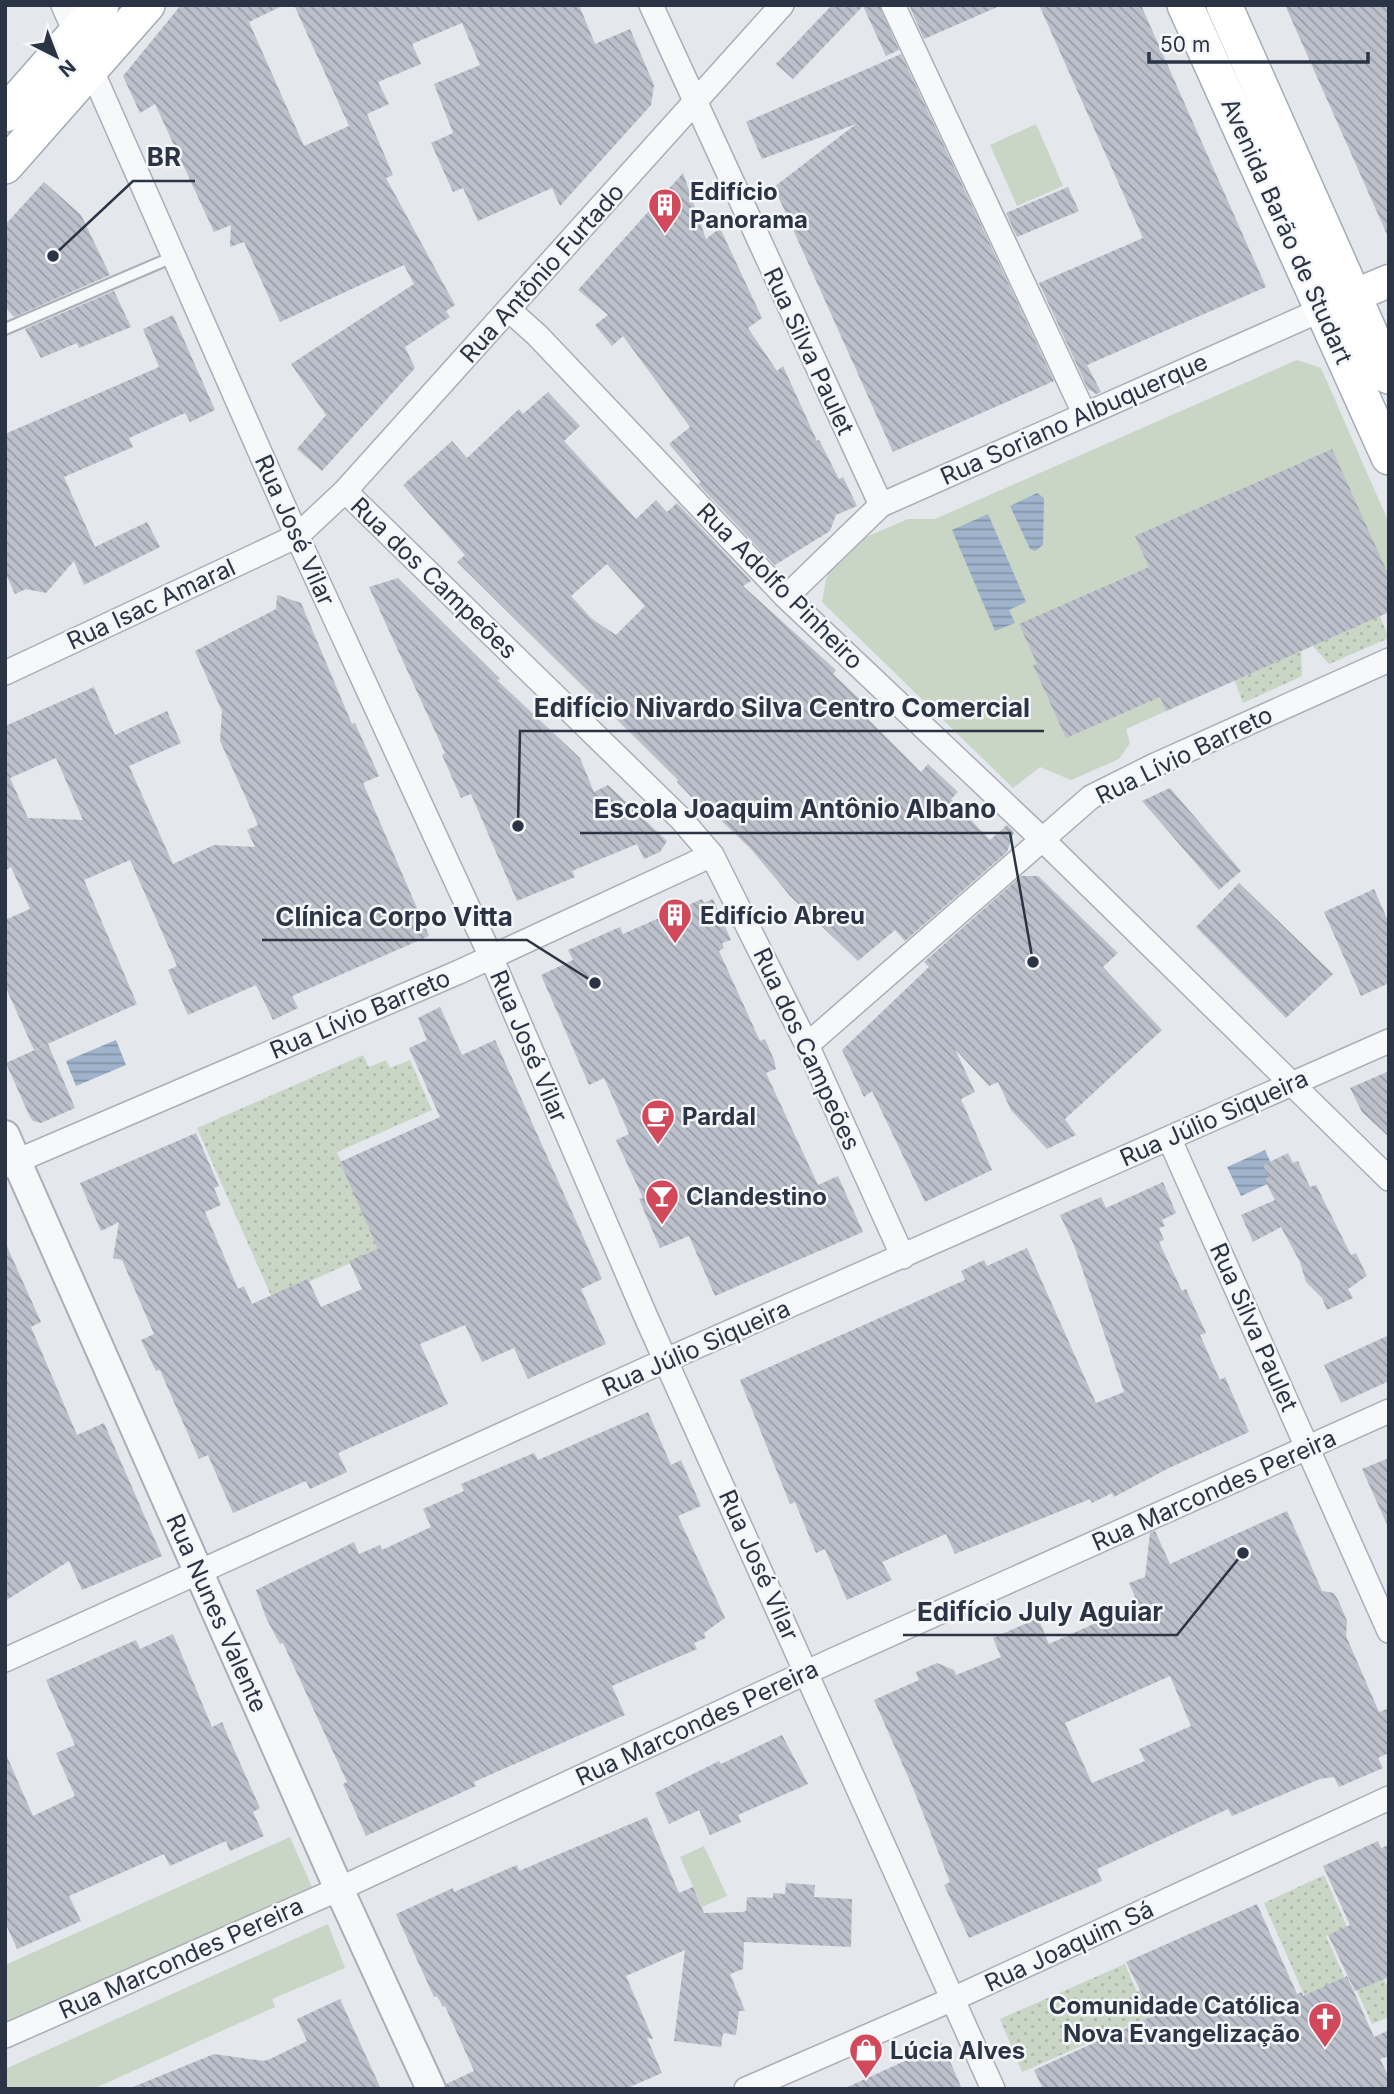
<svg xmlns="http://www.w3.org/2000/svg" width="1394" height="2094" font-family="Inter,sans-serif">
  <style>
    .grass { fill: url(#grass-dots) }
    .park { fill: #c9d6c5 }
    .water { fill: url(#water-rules) }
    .building { fill: url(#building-back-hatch); fill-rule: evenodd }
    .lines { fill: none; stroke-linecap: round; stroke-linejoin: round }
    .service-casing { stroke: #a9aeb7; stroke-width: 14 }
    .minor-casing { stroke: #a9aeb7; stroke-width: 26 }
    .tertiary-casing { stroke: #a9aeb7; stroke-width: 32 }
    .secondary-casing { stroke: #a9aeb7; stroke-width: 35 }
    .primary-casing { stroke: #a3abb8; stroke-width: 38 }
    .service { stroke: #f7f8fa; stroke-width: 10 }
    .minor { stroke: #f7f8fa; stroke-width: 23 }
    .tertiary { stroke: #f7f8fa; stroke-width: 28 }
    .secondary { stroke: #fff; stroke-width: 32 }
    .primary { stroke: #fff; stroke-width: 35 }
    .labels { text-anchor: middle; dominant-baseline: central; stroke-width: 5; stroke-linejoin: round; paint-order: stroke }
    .poi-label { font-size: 24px; font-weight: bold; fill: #2b3445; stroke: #f4f6f9; text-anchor: start }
    .street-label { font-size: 24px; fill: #2b3445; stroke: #f4f6f9 }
    .leader { fill: none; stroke: #2b3445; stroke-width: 2.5 }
    .callout-dot { fill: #2b3445; stroke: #f4f6f9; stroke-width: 2.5 }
    .callout-label { font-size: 26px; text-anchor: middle; font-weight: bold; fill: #2b3445; stroke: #f4f6f9; stroke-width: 5; stroke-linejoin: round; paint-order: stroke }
  </style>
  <defs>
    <pattern id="grass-dots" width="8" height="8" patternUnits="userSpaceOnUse" patternTransform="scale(1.75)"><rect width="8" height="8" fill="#c9d6c5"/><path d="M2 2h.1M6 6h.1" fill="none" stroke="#adb8ab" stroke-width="1.8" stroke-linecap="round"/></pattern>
    <pattern id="water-rules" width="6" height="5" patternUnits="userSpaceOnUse" patternTransform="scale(1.75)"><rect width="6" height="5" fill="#9fb4cc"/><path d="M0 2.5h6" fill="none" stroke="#8293a7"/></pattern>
    <pattern id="building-back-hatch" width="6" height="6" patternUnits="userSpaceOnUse" patternTransform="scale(1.75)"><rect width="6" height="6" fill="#bbc0ca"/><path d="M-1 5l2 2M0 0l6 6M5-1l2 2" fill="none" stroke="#989da6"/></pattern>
  </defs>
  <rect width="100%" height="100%" fill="#e4e7ec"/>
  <path class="grass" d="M1377,609L1389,638L1329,664L1311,644Z
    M1301,650L1302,676L1243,703L1232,674Z
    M363,1055L369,1067L386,1060L390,1068L410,1060L432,1110L337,1152L380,1250L272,1298L197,1128Z
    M1324,1875L1347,1927L1326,1936L1349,1987L1305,1997L1264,1903Z
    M1125,1964L1137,1992L1142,1990L1165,2045L1140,2056L1127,2026L1022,2072L1000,2019Z
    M1377,1968L1389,1988V2017L1372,2024L1352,1980Z"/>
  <path class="park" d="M1036,124L1063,186L1017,206L990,145Z
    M1297,360L1321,368L1389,523V612L1126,729L1130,743L1119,759L1071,780L1040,767L1013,788L822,602L826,579L839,554L866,537L908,519H935Z
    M290,1837L312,1887L5,2025V1965Z
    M704,1846L727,1896L702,1907L680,1857Z
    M328,1924L345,1968L272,1999L275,2007L93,2089H5V2069Z"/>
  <path class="water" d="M1037,493L1044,498L1043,545L1035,551L1030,549L1010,506Z
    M988,514L1026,602L1009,610L1015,623L995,631L952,530Z
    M116,1040L126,1065L76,1086L66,1061Z
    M1265,1150L1278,1179L1241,1196L1227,1167Z"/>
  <path class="building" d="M181,5H284L249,22L304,146L349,126L294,5H579L595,44L630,29L654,85L651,105L560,206L552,188L478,221L463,188L453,192L431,143L453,133L434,84L480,65L462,23L412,44L421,64L378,82L389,104L367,114L393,175L386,178L455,305L446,311L450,317L405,347L415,368L322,471L297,449L326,415L291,364L414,284L404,265L280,322L244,242L230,247L231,225L214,232L155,104L140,113L123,76Z
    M832,5H879L899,50L886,56L863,6L793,79L776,64Z
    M909,5H1002L924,39Z
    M1039,5H1141L1266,287L1087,365L1101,392L1096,394L1088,389L1039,283L1143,238Z
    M1285,5H1389V239Z
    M901,54L1054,381L893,452L774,187L856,124L762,159L746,122Z
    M683,173L706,239L720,228L762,318L748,328L777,371L783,366L817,441L819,440L839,479L843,477L857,506L836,515L830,531L775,565L698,484L701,482L669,444L690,427L623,336L612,346L595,325L608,315L578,290Z
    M44,182L81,215L110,275L14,317L5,307V225Z
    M1068,187L1079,211L1017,237L1006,213Z
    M114,291L131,327L79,348L77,343L41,358L25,329Z
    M173,315L215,410L190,422L185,413L129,438L133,447L64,477L95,547L147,522L160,547L84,585L74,561L46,593L26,589L15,594L5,572V434L159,367L143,329Z
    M548,392L580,426L564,441L636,519L656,500L667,512L677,503L751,581L743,586L836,670L833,674L870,709L864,715L921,772L928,764L958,792L951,799L990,840L1007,825L1014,832L1007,852L905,941L895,930L858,961L790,896L751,849L715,815L700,806L677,782L678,780L457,562L465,555L403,485L452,441L467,458L519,409L523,414ZM607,564L645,606L616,635L592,619L571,596Z
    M1332,449L1389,576V612L1166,711L1160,697L1066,738L1033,665L1037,664L1019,624L1149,567L1135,536Z
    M398,578L500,679L497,680L580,758L594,792L608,785L667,841L660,852L644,859L637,844L572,871L575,877L517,901L471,794L461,798L442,755L445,753L369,587Z
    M277,595L301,603L352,724L355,723L379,776L363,783L429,936L292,996L298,1008L273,1020L256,985L188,1015L168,970L177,966L130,860L84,880L137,1004L34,1050L5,986V920L30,909L11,867L5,870V726L94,687L115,735L167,711L181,743L129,766L173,864L214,845L255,847L247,830L258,825L220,741L222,711L195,651L276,609ZM56,758L83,820L28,818L10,778Z
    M1170,788L1241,871L1219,890L1142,801Z
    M1021,876H1038L1118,953L1103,967L1162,1030L1065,1119L1076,1135L1047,1149L1011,1110L998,1082L989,1086L955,1049L975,1092L961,1099L992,1170L925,1202L872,1091L864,1097L842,1050L929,967L924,962Z
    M1239,883L1333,974L1286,1018L1196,927Z
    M1374,889L1389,923V983L1361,996L1324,912Z
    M702,899L704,903L713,899L731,940L722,943L724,948L719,951L760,1041L765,1039L774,1060L776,1069L766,1073L818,1185L838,1176L863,1232L715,1296L689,1236L660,1248L639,1199L643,1198L616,1140L629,1134L604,1078L589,1085L541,975L573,960L568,950L620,927L623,934Z
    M440,1007L462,1055L495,1040L602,1279L581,1289L606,1344L528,1379L514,1348L482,1362L465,1325L420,1344L448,1404L338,1453L347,1472L310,1489L306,1481L233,1513L208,1455L199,1459L160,1370L156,1371L141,1340L154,1334L122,1260L113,1258L119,1222L101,1231L80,1183L196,1133L219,1186L214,1188L221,1205L205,1212L238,1289L244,1286L252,1304L308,1279L321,1307L362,1289L349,1261L378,1249L340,1162L440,1117L409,1048L427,1040L418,1018Z
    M48,1044L75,1108L41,1123L33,1121L29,1115L6,1063Z
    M1389,1071V1137L1362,1112L1350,1088Z
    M1288,1153L1293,1163L1298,1161L1310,1187L1316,1185L1351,1255L1356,1253L1367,1276L1348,1289L1353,1298L1327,1310L1322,1298L1306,1282L1300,1262L1281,1227L1253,1242L1241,1215L1275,1200L1264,1179L1269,1177L1263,1165Z
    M1163,1182L1176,1213L1162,1220L1165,1226L1159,1228L1164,1240L1159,1242L1182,1291L1186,1289L1206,1333L1200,1335L1220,1380L1225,1377L1249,1432L1169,1468L1114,1497L1112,1493L1092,1503L1090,1499L955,1554L946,1534L882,1562L892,1580L847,1600L825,1549L816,1553L795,1502L790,1504L740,1380L965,1280L961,1271L984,1260L987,1266L1027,1248L1096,1403L1124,1392L1074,1245L1060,1215L1101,1197L1106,1208Z
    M5,1242L41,1322L31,1327L77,1435L104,1423L162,1556L82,1590L69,1561L5,1601Z
    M1389,1335V1381L1341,1403L1324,1365Z
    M648,1412L671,1465L681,1460L701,1506L678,1516L725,1618L704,1633L706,1638L694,1643L697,1649L612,1686L625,1715L474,1782L476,1786L366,1836L343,1784L347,1782L283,1643L280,1644L267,1620L256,1590L354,1542L359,1554L380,1545L382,1550L431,1527L423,1509L464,1491L461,1484L534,1453L538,1460Z
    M1389,1458V1529L1362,1469Z
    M1287,1511L1322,1591L1334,1593L1339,1602L1347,1621L1346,1636L1379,1712L1389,1708V1753L1378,1758L1383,1768L1339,1787L1334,1777L1320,1779L1232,1816L1228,1809L1097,1869L1102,1881L969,1938L944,1885L950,1882L913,1788L874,1700L919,1680L916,1672L937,1663L954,1670L956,1675L1001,1657L993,1638L1038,1618L1049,1644L1138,1604L1129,1583L1145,1577L1150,1533L1155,1531L1170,1564ZM1170,1676L1191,1726L1139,1749L1145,1761L1092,1783L1065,1723Z
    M173,1634L212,1727L222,1722L228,1736L260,1808L253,1812L264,1836L230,1851L226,1841L170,1866L164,1854L69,1896L81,1921L17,1949L5,1922V1752L33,1816L75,1796L56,1753L75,1745L46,1680L136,1640L140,1649Z
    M782,1735L808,1784L738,1815L741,1822L710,1835L699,1810L669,1824L655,1793L719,1761L721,1764Z
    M647,1817L679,1893L693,1887L704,1913L742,1912L746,1911L747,1897L773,1898V1893L785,1894L786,1883L815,1885L814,1897L852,1899L851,1947L744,1942L743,1969L730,1974L745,2011H739L736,2035L723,2033L721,2047L674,2041L685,1950L626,1976L653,2039L647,2038L662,2073L625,2089H447L446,2084L474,2071L445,2006L443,2007L437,1996L434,1997L396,1914L453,1888L454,1892L517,1865L519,1871Z
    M1378,1841L1381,1848L1389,1845V1977L1355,1991L1328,1935L1350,1925L1323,1866Z
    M1257,1904L1297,1994L1302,1992L1303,1996L1347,1976L1374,2037L1389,2030V2056L1380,2059L1389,2077V2089H1043L1034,2070L1153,2016L1126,1962Z
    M340,1999L381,2089H128L214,2054L264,2061L270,2059L307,2041L297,2019Z
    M942,2043L962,2089H843L907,2060Z"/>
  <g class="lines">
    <g class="service-casing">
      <path id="service" d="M5,329L173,257"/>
    </g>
    <g class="minor-casing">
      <path id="minor" d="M63,5L297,536L491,957L646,1317L993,2089
        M651,5L881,505
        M893,5L1084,413
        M509,310L537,335L786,597L1043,840L1389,1179
        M345,491L681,819L712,855L807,1045L903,1257
        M786,597L881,505L1321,310
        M5,673L297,536L345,491L782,5
        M807,1045L1091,797L1155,765L1389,660
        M1169,1138L1389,1631
        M5,1166L459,972L712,855
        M5,1660L666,1360L1389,1041
        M5,2036L339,1889L831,1661L1389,1411
        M746,2089L953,1999L1389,1798"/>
    </g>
    <g class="tertiary-casing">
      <path id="tertiary" d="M5,1135L339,1889L431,2089"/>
    </g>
    <g class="secondary-casing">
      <path id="secondary" d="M1332,305L1389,281"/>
    </g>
    <g class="primary-casing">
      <path id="primary" d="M1185,5L1389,457
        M1224,5L1389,376
        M5,114L101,5
        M5,166L147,5"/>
    </g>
    <use href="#service" class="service"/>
    <use href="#minor" class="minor"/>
    <use href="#tertiary" class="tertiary"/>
    <use href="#secondary" class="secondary"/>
    <use href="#primary" class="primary"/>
  </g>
  <defs>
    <g id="building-pin" transform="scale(1.75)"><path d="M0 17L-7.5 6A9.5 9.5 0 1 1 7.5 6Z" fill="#d1495b" stroke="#f4f6f9"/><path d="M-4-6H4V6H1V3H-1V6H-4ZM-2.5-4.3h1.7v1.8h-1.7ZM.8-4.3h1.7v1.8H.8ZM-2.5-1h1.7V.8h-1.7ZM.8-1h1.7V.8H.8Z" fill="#fff"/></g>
    <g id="cafe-pin" transform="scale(1.75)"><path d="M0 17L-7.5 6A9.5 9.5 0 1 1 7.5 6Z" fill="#d1495b" stroke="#f4f6f9"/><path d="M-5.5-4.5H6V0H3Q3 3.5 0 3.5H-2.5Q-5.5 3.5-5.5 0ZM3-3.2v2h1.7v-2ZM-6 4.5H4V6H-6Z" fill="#fff"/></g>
    <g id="bar-pin" transform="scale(1.75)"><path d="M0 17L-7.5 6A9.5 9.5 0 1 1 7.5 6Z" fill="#d1495b" stroke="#f4f6f9"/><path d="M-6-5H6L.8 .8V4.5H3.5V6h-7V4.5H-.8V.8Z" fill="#fff"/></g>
    <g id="church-pin" transform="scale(1.75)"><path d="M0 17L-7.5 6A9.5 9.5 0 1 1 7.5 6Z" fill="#d1495b" stroke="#f4f6f9"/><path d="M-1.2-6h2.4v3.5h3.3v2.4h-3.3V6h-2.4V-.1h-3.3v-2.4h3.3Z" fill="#fff"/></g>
    <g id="shop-pin" transform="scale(1.75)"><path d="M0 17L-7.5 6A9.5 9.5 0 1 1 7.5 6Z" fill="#d1495b" stroke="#f4f6f9"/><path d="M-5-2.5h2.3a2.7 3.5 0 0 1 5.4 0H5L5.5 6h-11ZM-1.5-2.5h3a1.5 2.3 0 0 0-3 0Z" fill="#fff"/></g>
  </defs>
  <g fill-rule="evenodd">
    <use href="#building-pin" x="665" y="205"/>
    <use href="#building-pin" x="675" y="915"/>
    <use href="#cafe-pin" x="658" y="1116"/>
    <use href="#bar-pin" x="662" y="1196"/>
    <use href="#church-pin" x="1325" y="2019"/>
    <use href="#shop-pin" x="866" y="2050"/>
  </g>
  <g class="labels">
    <g class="poi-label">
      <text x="690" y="191">Edifício<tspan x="690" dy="28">Panorama</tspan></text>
      <text x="700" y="915">Edifício Abreu</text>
      <text x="682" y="1116">Pardal</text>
      <text x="686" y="1196">Clandestino</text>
      <text x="1300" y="2005" text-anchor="end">Comunidade Católica<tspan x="1300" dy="28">Nova Evangelização</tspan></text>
      <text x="890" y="2050">Lúcia Alves</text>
    </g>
    <g class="street-label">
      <text transform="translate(1287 231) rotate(66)">Avenida Barão de Studart</text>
      <text transform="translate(542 273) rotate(-48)">Rua Antônio Furtado</text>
      <text transform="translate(809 351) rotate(65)">Rua Silva Paulet</text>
      <text transform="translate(1074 419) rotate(-24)">Rua Soriano Albuquerque</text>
      <text transform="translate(295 530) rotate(66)">Rua José Vilar</text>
      <text transform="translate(434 578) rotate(44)">Rua dos Campeões</text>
      <text transform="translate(780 586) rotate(45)">Rua Adolfo Pinheiro</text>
      <text transform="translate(151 604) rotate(-25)">Rua Isac Amaral</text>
      <text transform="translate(1184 755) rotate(-26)">Rua Lívio Barreto</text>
      <text transform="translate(360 1014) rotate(-23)">Rua Lívio Barreto</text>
      <text transform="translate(529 1046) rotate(67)">Rua José Vilar</text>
      <text transform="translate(807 1049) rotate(65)">Rua dos Campeões</text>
      <text transform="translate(1214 1118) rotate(-24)">Rua Júlio Siqueira</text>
      <text transform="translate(1254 1327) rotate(66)">Rua Silva Paulet</text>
      <text transform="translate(696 1348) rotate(-24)">Rua Júlio Siqueira</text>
      <text transform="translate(1214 1490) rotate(-24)">Rua Marcondes Pereira</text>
      <text transform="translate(759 1565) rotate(66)">Rua José Vilar</text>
      <text transform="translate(217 1613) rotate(66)">Rua Nunes Valente</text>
      <text transform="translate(697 1723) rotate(-25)">Rua Marcondes Pereira</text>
      <text transform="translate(1069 1946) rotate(-25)">Rua Joaquim Sá</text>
      <text transform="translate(181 1958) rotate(-24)">Rua Marcondes Pereira</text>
    </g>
  </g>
  <path class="leader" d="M53 256L133 181H195M518 826L520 731H1044M1033 962L1010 833H580M595 983L527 940H262M1243 1553L1177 1635H903"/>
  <g class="callout-dot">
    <circle cx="53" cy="256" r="7"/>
    <circle cx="518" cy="826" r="7"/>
    <circle cx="1033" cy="962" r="7"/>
    <circle cx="595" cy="983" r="7"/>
    <circle cx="1243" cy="1553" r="7"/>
  </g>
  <g class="callout-label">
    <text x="164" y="166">BR</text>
    <text x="782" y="717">Edifício Nivardo Silva Centro Comercial</text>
    <text x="795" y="818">Escola Joaquim Antônio Albano</text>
    <text x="394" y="926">Clínica Corpo Vitta</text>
    <text x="1040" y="1621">Edifício July Aguiar</text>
  </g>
  <rect width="1394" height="2094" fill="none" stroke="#2b3445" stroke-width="14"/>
  <g transform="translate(56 56) rotate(138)" stroke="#f4f6f9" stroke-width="5" paint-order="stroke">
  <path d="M0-5L12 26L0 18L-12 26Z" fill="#2b3445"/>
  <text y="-10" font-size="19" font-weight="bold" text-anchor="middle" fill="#2b3445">N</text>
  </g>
  <path d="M1149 52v10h219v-10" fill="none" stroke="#2b3445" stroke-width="3.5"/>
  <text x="1160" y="52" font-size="21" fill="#2b3445" stroke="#f4f6f9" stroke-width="5" paint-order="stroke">50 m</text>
</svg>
